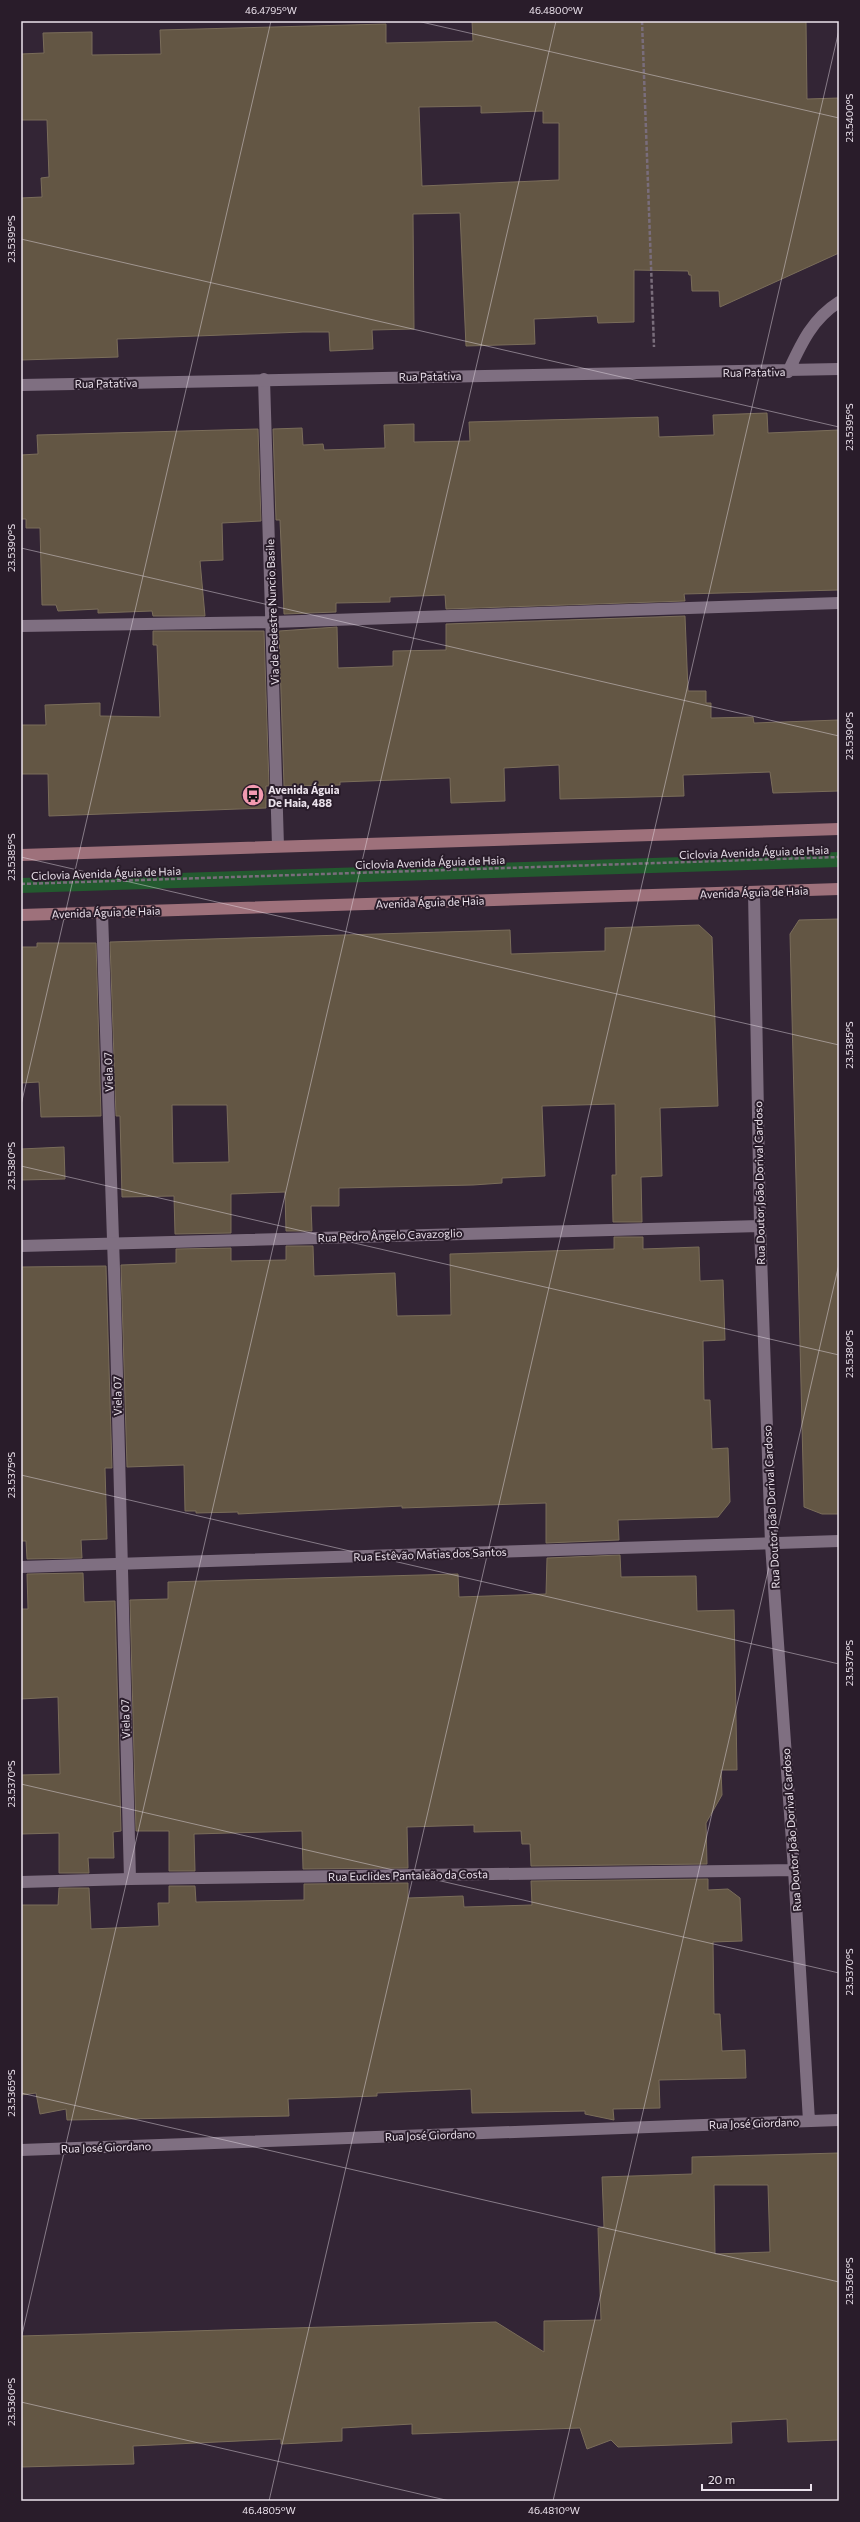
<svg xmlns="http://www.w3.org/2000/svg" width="860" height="2522" font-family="Commissioner,sans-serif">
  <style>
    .green { fill: #235a2f }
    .building { fill: #635644; stroke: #7a6d5a; fill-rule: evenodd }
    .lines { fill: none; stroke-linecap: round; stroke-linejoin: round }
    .path { stroke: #796d7b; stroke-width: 2.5; stroke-dasharray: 4 2; stroke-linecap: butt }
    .lane { stroke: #7f6f81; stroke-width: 12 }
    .street { stroke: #7f6f81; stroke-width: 12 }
    .secondary { stroke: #9e717b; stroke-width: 12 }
    .ticks { fill: none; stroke: #ebe2ec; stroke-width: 1; stroke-opacity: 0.45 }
    .labels { text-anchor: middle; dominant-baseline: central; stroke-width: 4; stroke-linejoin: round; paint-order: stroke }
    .street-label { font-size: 11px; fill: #ebe2ec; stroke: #291c2a }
    .poi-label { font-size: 11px; font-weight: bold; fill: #ebe2ec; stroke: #291c2a; text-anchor: start }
    .neatline { fill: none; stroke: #ebe2ec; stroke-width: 1.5 }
    .ticks-label { font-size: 10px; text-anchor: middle; fill: #ebe2ec }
  </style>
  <rect width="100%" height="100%" fill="#332535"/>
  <path class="green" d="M839,852V867L21,893V878Z"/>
  <path class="building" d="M472,21H806L807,99L839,98V253L720,307L719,291H692L691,275H689L688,271L634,270V322L598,323L597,316L534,319L535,344L466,346L460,213L413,214L414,329L372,330L373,349L330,351L329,332H303L117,339L118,357L21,360V198L42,197L41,178L49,177L47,120H21V54L44,53L43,33L92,32V55L161,54L160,30L386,24V43L473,41ZM481,106V113L543,111V123H559V180L422,186L419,107Z
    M767,413L768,433L839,430V590L684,594L685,601L446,609L445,595L390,597V602L336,603V612L284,614L280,520H276L273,429L302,428L303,445L323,444L324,450L385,448L384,425L414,424V442L470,441L469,422L658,417L659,437L714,435L713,415Z
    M258,429L261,521L222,523L223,560L200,561L205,616H153L152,611L98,613V609L58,611L56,605H42L40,528H26V519H21V455L38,454L37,435Z
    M685,616L688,691H706V703H711V718L753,717L754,723L839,720V791L773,793L770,772L683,775L684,796L560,799L559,765L504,768L505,801L451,803L450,778L340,782V785L284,786L279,631L337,627L338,668L393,666V651L446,650V624Z
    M153,631H264L269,786H266V808L49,816L48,774H21V725H46L45,705L100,703V716L160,717L157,645H153Z
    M839,919V1514H822L804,1507L790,934L799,920Z
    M699,925L712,937L718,1106L660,1108L662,1176L641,1177L642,1222H613L612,1175H616L615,1104L542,1106L545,1176L502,1178V1183L473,1185L339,1188V1206H311L312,1231H286L285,1192L231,1194V1233L175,1234L174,1196L122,1197L120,1116H116L110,942L510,930L511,954L605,951V928ZM172,1105H227L229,1162L173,1163Z
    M37,943H96L101,1116L41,1117L39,1082L21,1083V947H37Z
    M64,1147L65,1179L21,1180V1149Z
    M614,1237H643V1249L699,1247L700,1281L723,1280L725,1340L703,1341L704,1400H710L712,1449L728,1448L730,1502L718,1517L618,1520L619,1540L546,1543V1503L402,1508V1506L238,1514V1512L196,1513V1511H185L184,1465L127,1467L121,1265L176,1263V1249L231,1248V1261L286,1260V1246H313L314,1276L395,1273L397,1316L451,1315L450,1254L614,1249Z
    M106,1266L112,1468H105L107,1539L81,1540L82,1558L27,1559L26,1541H21V1267Z
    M620,1555L621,1577L696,1576L697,1611L734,1610L737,1770H721L722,1795L706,1823L707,1864L531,1866L530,1844H522L521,1831L474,1832V1825L407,1827L408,1868L303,1869L302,1831L194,1834L195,1871H169V1831H136L130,1600L168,1599V1582L458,1574L459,1597L546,1594L547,1558Z
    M83,1573L84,1602L115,1601L121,1831L113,1832L114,1858H88L89,1873H59V1833L21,1834V1775L60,1774L58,1697L21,1699V1609H28L27,1574Z
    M708,1879V1890L728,1889L740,1898L742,1941L713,1942L714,2014H720L722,2051L745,2050L746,2078L659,2080L660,2108L613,2109L614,2120L585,2114V2111L472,2113L471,2089L377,2093V2096L288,2099L289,2116L67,2120L66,2109L40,2114L36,2093L21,2095V1905H58L59,1888H89L91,1929L159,1926L158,1903H169V1886H195L196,1902L304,1900V1884L408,1883V1898L463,1896L464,1907L532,1905L531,1881Z
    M839,2153V2440L788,2442L787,2419L731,2422L732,2443L618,2447L611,2440L587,2449L580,2428L412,2434V2424L342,2428V2441L281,2444V2439L133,2446L134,2464L21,2467V2336L496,2322L544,2352V2321L601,2320L598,2228L604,2227L602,2177L692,2174V2157ZM714,2185H768L770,2252L715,2254Z"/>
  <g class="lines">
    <path class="path" d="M642,21L654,347
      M21,884L839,857"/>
    <path class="lane" d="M264,379L278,846
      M21,626L273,622L839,603
      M102,913L115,1299L130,1879"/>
    <path class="street" d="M788,372C801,344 812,319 839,302
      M21,385L839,369
      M754,892L760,1226L771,1544L794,1870L809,2121
      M21,1246L760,1226
      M21,1567L839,1541
      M21,1882L130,1879L794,1870
      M21,2150L839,2120"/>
    <path class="secondary" d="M21,855L839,829
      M21,915L839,889"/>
  </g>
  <path class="ticks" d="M417,21L839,118M21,239L839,427M21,548L839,736M21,857L839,1045M21,1105L271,21M21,1166L839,1355M21,1475L839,1664M21,1784L839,1973M21,2093L839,2282M21,2339L556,21M21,2402L450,2501M269,2501L839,30M553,2501L839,1264M838,2501L839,2499"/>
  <defs>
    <g id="bus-disc" transform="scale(1.15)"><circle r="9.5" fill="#f29ab0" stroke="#291c2a"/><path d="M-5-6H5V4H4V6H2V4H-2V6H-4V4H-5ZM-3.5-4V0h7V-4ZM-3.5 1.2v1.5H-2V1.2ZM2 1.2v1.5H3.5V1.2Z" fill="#111"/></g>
  </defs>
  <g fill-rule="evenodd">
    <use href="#bus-disc" x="253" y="795"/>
  </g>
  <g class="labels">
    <g class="street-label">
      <text transform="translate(754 372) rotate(-1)">Rua Patativa</text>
      <text transform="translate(430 376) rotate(-1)">Rua Patativa</text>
      <text transform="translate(106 383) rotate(-1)">Rua Patativa</text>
      <text transform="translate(272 612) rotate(-92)">Via de Pedestre Nuncio Basile</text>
      <text transform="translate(754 852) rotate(-2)">Ciclovia Avenida Águia de Haia</text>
      <text transform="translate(430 862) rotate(-2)">Ciclovia Avenida Águia de Haia</text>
      <text transform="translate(106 873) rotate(-2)">Ciclovia Avenida Águia de Haia</text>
      <text transform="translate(754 892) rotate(-2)">Avenida Águia de Haia</text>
      <text transform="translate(430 902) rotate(-2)">Avenida Águia de Haia</text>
      <text transform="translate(106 912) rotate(-2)">Avenida Águia de Haia</text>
      <text transform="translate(108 1072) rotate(-92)">Viela 07</text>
      <text transform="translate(759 1183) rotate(-91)">Rua Doutor João Dorival Cardoso</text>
      <text transform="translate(390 1235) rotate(-2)">Rua Pedro Ângelo Cavazoglio</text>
      <text transform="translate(117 1396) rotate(-91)">Viela 07</text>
      <text transform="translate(771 1507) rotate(-93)">Rua Doutor João Dorival Cardoso</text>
      <text transform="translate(430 1554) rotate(-2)">Rua Estêvão Matias dos Santos</text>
      <text transform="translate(125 1719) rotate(-92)">Viela 07</text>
      <text transform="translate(791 1830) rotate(-94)">Rua Doutor João Dorival Cardoso</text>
      <text transform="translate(408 1875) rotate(-1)">Rua Euclides Pantaleão da Costa</text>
      <text transform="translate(754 2123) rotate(-2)">Rua José Giordano</text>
      <text transform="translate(430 2135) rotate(-2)">Rua José Giordano</text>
      <text transform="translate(106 2147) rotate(-2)">Rua José Giordano</text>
    </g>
    <g class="poi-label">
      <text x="268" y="789">Avenida Águia<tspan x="268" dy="13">De Haia, 488</tspan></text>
    </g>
  </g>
  <rect width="860" height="2522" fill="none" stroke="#291c2a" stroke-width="44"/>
  <path d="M702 2484v6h109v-6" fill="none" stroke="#ebe2ec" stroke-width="2"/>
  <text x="708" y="2484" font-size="12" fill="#ebe2ec" stroke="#291c2a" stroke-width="3" paint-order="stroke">20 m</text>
  <rect x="22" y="22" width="816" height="2478" class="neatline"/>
  <g class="ticks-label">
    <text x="271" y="14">46.4795°W</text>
    <text x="556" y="14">46.4800°W</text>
    <text transform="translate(849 118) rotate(-90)" y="4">23.5400°S</text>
    <text transform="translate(11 239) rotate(-90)" y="4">23.5395°S</text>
    <text transform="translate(849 427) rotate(-90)" y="4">23.5395°S</text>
    <text transform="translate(11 548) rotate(-90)" y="4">23.5390°S</text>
    <text transform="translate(849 736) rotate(-90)" y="4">23.5390°S</text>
    <text transform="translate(11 857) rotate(-90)" y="4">23.5385°S</text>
    <text transform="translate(849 1045) rotate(-90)" y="4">23.5385°S</text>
    <text transform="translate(11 1166) rotate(-90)" y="4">23.5380°S</text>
    <text transform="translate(849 1354) rotate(-90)" y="4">23.5380°S</text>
    <text transform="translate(11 1475) rotate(-90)" y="4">23.5375°S</text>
    <text transform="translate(849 1663) rotate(-90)" y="4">23.5375°S</text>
    <text transform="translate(11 1784) rotate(-90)" y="4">23.5370°S</text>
    <text transform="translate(849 1972) rotate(-90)" y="4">23.5370°S</text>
    <text transform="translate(11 2093) rotate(-90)" y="4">23.5365°S</text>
    <text transform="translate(849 2281) rotate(-90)" y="4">23.5365°S</text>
    <text transform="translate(11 2402) rotate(-90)" y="4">23.5360°S</text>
    <text x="269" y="2514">46.4805°W</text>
    <text x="554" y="2514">46.4810°W</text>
  </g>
</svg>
